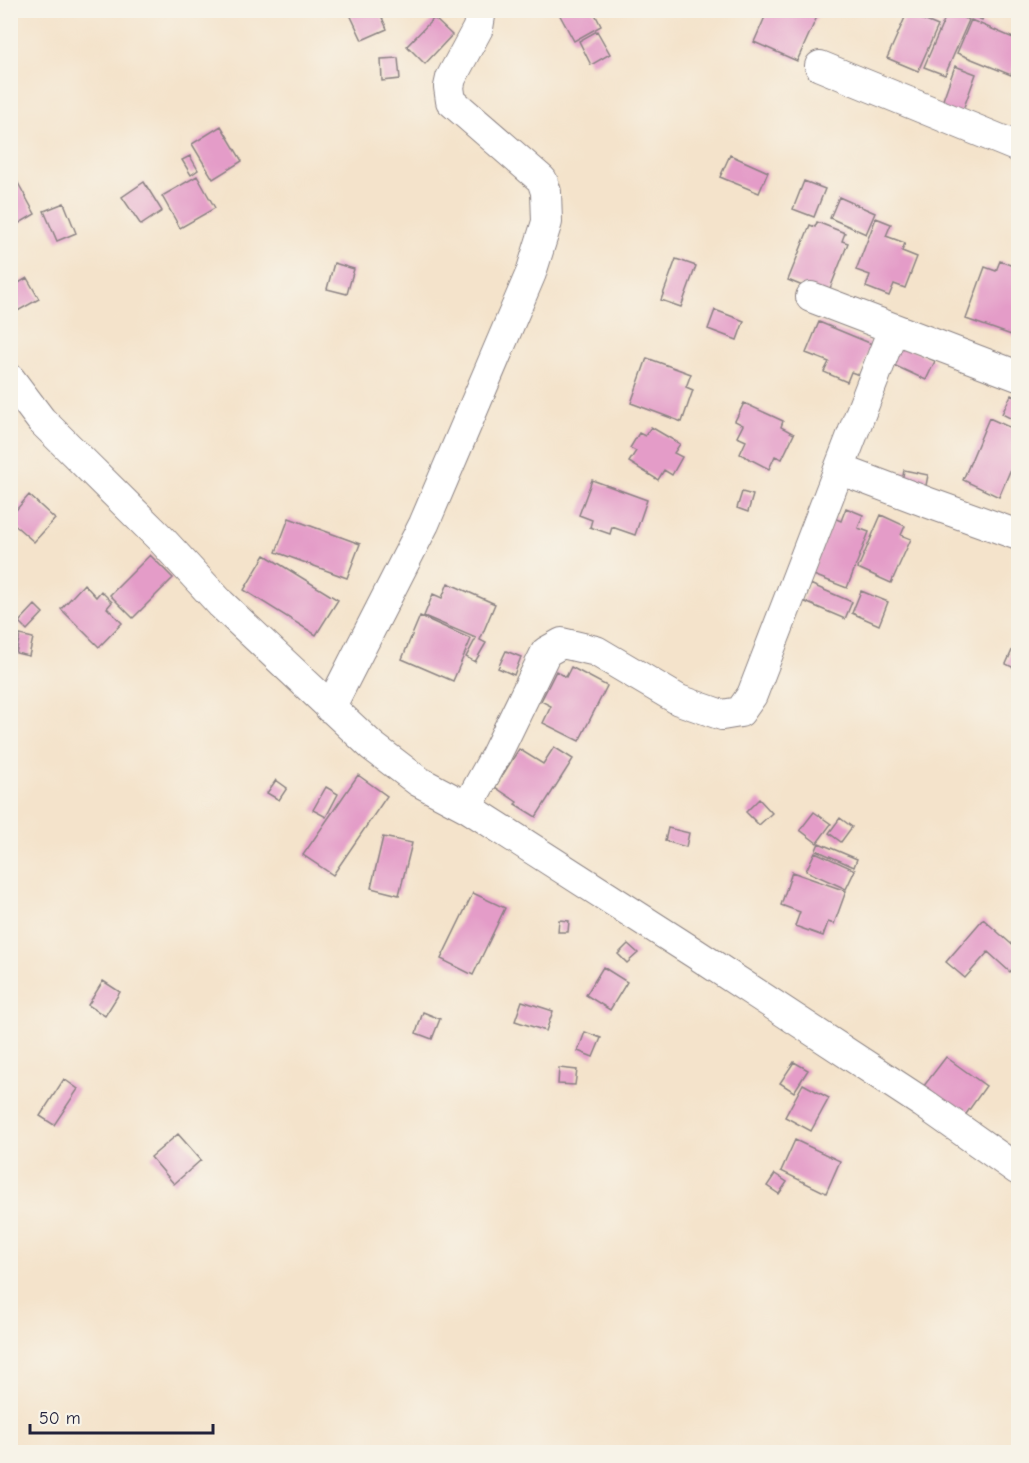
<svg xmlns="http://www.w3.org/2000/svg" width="1029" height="1463" font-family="'Comic Neue',sans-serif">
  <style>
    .building { fill: #e49cc8 }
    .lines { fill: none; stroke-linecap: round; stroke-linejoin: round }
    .minor-casing { stroke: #8b8283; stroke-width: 32 }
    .minor { stroke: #fff; stroke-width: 30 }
  </style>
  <rect width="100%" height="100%" fill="#f7f3e8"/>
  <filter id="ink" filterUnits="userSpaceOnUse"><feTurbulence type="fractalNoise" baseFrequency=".0167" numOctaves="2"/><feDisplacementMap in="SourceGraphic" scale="12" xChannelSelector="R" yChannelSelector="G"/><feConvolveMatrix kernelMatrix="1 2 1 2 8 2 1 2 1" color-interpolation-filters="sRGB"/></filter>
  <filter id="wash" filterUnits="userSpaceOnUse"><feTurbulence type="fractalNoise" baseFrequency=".008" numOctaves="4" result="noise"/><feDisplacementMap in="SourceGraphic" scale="24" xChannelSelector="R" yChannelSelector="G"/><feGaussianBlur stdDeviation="1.35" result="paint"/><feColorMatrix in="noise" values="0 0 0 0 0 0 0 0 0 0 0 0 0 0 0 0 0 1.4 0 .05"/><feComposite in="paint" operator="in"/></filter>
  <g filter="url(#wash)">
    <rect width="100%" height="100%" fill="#f4e3cb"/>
    <g id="blocks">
      <path class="building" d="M348,10H385L380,13L387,29L362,40Z
        M557,10H593L601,26L574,41Z
        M768,10H820L797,61L754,42Z
        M910,10H933L929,19Z
        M958,10H985L982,20Z
        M948,11L969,20L945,75L924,67Z
        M907,13L938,26L918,71L887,58Z
        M434,18L452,35L425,64L407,46Z
        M971,20L1018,40V57L1011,75L957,53Z
        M597,31L610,54L591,65L579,41Z
        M398,58L400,79L382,81L381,59Z
        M955,66L976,74L960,118L939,111Z
        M221,126L242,161L213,179L192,144Z
        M730,155L768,172L759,193L720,177Z
        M190,156L198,170L191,175L182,160Z
        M197,176L215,208L180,228L162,196Z
        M804,181L825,189L814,217L793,209Z
        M144,182L162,211L141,225L122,197Z
        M18,183L35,214L18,224L10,212V187Z
        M839,197L875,213L866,234L830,218Z
        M64,203L76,233L57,241L44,211Z
        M876,218L891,224L886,236L905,243L902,251L917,257L905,288L894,284L889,296L866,287L870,275L856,270Z
        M817,222L845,233L842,241L848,243L827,296L788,280L810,225L815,227Z
        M676,259L696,266L681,307L661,300Z
        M1000,261L1018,268L1017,337L966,319L985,267L996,271Z
        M334,263L354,269L347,294L327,289Z
        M27,278L39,299L14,313L10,307V288Z
        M715,310L744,321L737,340L708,329Z
        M819,322L872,344L859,375L851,372L847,382L824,372L829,362L806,353Z
        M896,343L935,361L926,380L887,362Z
        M647,358L691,374L686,387L693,390L682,422L631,403Z
        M1011,395L1018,399V422L1002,414Z
        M744,403L783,421L781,427L794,434L782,459L775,456L769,469L740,454L746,441L737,437L743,425L735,421Z
        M989,418L1018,431V452L999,497L963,480Z
        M651,427L680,444L674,453L682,457L672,475L664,470L658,480L629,462L636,451L630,448L639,433L645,436Z
        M904,470L928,475L925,491L901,487Z
        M592,480L647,500L635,535L612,527L610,534L590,527L592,520L579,515Z
        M742,492L753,495L748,512L737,508Z
        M29,495L55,519L34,542L10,521V517Z
        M846,508L863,515L858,528L869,532L847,588L811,574L834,518L841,521Z
        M881,515L905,526L901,535L911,539L891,583L858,568Z
        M289,518L360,544L347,578L276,552Z
        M150,555L173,578L133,618L110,595Z
        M265,555L338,600L316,635L244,590Z
        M448,583L495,604L480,640L486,643L475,662L466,657L476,638L424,616L433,594L442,598Z
        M84,584L96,597L101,591L112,602L107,608L122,623L99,647L61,609Z
        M810,584L852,602L845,619L803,601Z
        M861,591L888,602L879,625L852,613Z
        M35,605L43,613L27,630L19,622Z
        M420,616L471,639L453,681L402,659Z
        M20,635L33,638L29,656L16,653Z
        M1018,637V670L1006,664Z
        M506,651L521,657L514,675L498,668Z
        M571,667L607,686L579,741L543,723L551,706L541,701L556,671L566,677Z
        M554,747L573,759L536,817L515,804L517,802L495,787L519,749L543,764Z
        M358,775L387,796L333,875L303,855Z
        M276,780L287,788L279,800L267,793Z
        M326,787L338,794L326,817L313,810Z
        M759,799L772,813L759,825L746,812Z
        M814,812L831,824L817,843L800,830Z
        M840,818L852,827L841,842L829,833Z
        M668,828L689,833L686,847L665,841Z
        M383,837L412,843L399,895L371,888Z
        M819,843L857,859L854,867L816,850Z
        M815,852L855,870L846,889L806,871Z
        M792,872L846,891L834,924L828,922L823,936L795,926L800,912L781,905Z
        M473,893L505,908L473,975L441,959Z
        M983,919L1018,950V963L1010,972L988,952L965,978L946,962Z
        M559,920L569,921L568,932H558Z
        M628,944L638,953L627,963L618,954Z
        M603,967L627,982L610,1010L586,995Z
        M103,981L120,992L105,1016L88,1005Z
        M522,1001L553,1011L546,1031L515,1021Z
        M423,1012L440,1019L432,1039L416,1033Z
        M585,1032L601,1038L593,1057L578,1051Z
        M946,1057L986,1086L964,1117L923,1087Z
        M794,1062L808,1070L794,1092L780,1083Z
        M559,1068L577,1070L575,1085L558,1084Z
        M64,1079L78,1089L54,1125L40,1116Z
        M803,1084L829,1098L811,1131L785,1117Z
        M178,1134L201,1160L174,1184L151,1157Z
        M795,1140L840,1161L826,1193L781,1171Z
        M775,1174L787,1182L779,1194L767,1186Z"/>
    </g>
  </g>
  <g filter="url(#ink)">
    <use href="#blocks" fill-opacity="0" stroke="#8b8283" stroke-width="1.5"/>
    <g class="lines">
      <g class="minor-casing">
        <path id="minor" d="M820,66L1018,147
          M811,297L1018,376
          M10,379L41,420L161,539L221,604L372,746L418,781L467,807L696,954L923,1103L1018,1170
          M839,469L929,503L1018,535
          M330,708L424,524L531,273L547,222L546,192L542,180L451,101L449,87L451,78L478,28L481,10
          M467,807L496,755L546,652L562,643L596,651L679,700L722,715L740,712L752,695L893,329"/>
      </g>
      <use href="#minor" class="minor"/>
    </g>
  </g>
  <rect width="1029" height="1463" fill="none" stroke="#f7f3e8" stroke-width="36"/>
  <path d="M30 1424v9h183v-9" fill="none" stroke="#22223b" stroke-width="3"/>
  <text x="39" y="1424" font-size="18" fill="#22223b" stroke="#f7f3e8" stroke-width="4.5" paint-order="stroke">50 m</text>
</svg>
